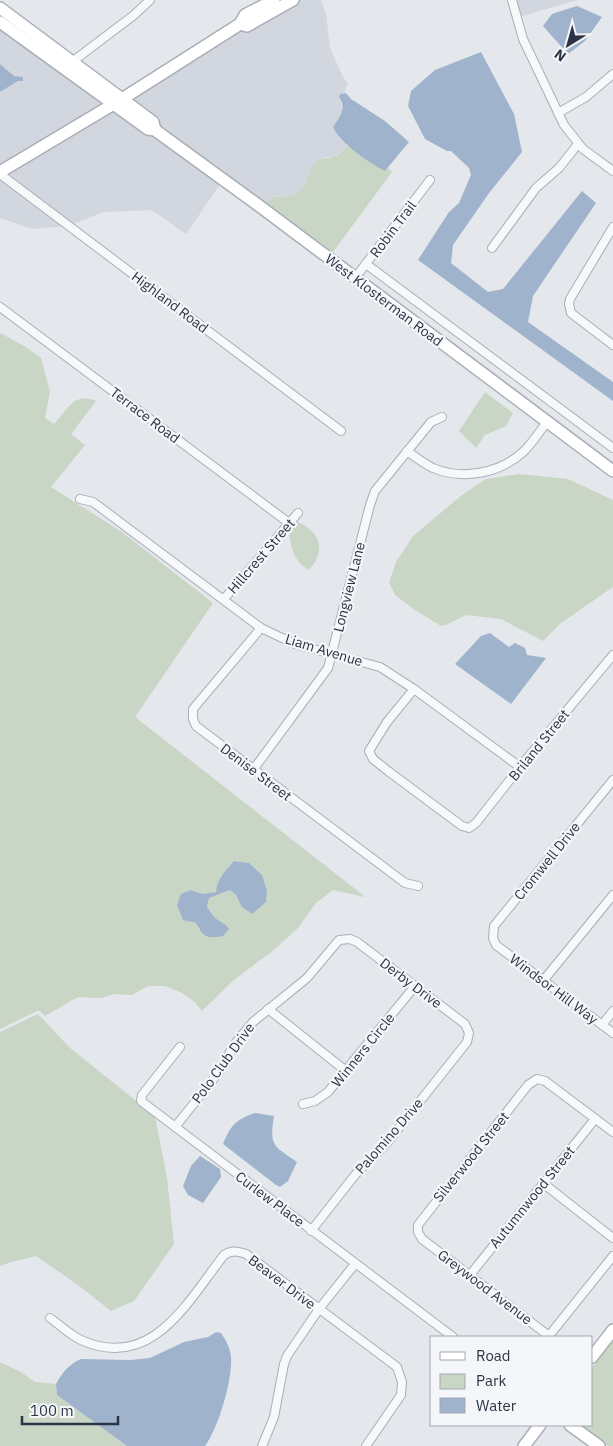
<svg xmlns="http://www.w3.org/2000/svg" width="613" height="1446" font-family="'IBM Plex Sans',sans-serif">
	<style>
		.built { fill: #d2d6de }
		.green { fill: #c9d6c5; fill-rule: evenodd }
		.water { fill: #9fb4cc }
		.lines { fill: none; stroke-linecap: round; stroke-linejoin: round }
		.street-casing { stroke: #a9aeb7; stroke-width: 10 }
		.secondary-casing { stroke: #a9aeb7; stroke-width: 14 }
		.street { stroke: #f7f8fa; stroke-width: 8 }
		.secondary { stroke: #fff; stroke-width: 11 }
		.labels { text-anchor: middle; dominant-baseline: central; stroke-width: 4.5; stroke-linejoin: round; paint-order: stroke }
		.street-label { font-size: 14px; fill: #2b3445; stroke: #f4f6f9 }
	</style>
	<rect width="100%" height="100%" fill="#e4e7ec"/>
	<g class="built">
		<polygon points="293,0 321,0 326,14 330,48 343,77 348,84 344,93 340,94 342,112 336,133 348,146 334,157 326,157 310,171 306,184 300,192 292,196 274,196 263,205 159,128 128,99 187,61"/>
		<polygon points="515,0 577,0 519,17"/>
		<polygon points="2,28 106,104 0,168 0,92 23,77 14,76 0,64 0,31"/>
		<polygon points="112,109 152,133 221,183 186,234 152,210 104,212 73,224 5,173"/>
		<polygon points="0,178 64,226 32,229 0,218"/>
	</g>
	<g class="green">
		<path d="M348 146 374 165 387 167 392 172 333 252 290 225 263 205C275 190 286 201 298 193 308 186 307 172 315 163 321 157 326 159 333 157 339 156 343 149 348 146Z"/>
		<path d="M0 333 26 347 41 358 50 392 45 418 54 424C67 411 74 391 96 401L71 434 85 445 51 487 122 532 213 603 135 717 363 895 364 897 333 890 316 903 298 928 274 950 235 979 202 1011 195 1002 182 993 165 986H148L132 995 115 994 100 998 78 997 45 1016 40 1011H37L0 1029ZM234 861 249 863 262 875 258 907 252 914C241 906 240 897 230 890L209 898 207 907 215 918 226 925 199 930 196 923 189 922 202 894 216 892Z"/>
		<polygon points="485,392 513,413 506,426 485,435 476,448 459,431"/>
		<polygon points="519,474 568,479 613,500 613,587 561,623 543,641 501,619 466,615 446,625 441,626 415,610 395,595 389,582 396,562 413,536 462,495 486,479"/>
		<path d="M295 521C319 530 328 549 309 570 293 562 290 544 289 528Z"/>
		<polygon points="38,1014 70,1048 155,1116 167,1178 174,1244 134,1301 111,1311 78,1285 36,1256 11,1262 0,1266 0,1032"/>
		<polygon points="613,1339 613,1446 608,1446 580,1425 592,1425 592,1367"/>
		<polygon points="0,1362 21,1372 35,1382 56,1384 57,1395 127,1446 0,1446"/>
	</g>
	<g class="water">
		<polygon points="577,6 602,17 585,41 568,54 543,26 552,14"/>
		<polygon points="481,52 514,114 522,152 489,193 453,245 451,263 488,292 503,289 582,191 596,203 533,296 528,322 613,382 613,401 418,260 449,212 459,203 471,175 469,168 451,151 447,151 425,139 408,106 411,91 435,70"/>
		<polygon points="0,64 14,76 23,77 23,81 18,81 0,92"/>
		<path d="M346 93 351 99 385 121 409 142 385 171C369 163 340 143 333 127 340 117 347 108 339 97L340 94Z"/>
		<polygon points="490,633 509,647 515,643 525,648 527,655 546,658 511,704 455,664 481,636"/>
		<path d="M234 861 249 863 262 875 267 891 266 902 252 914 242 907 236 895 230 890 209 898 207 907 215 918 226 925 229 929 223 936C207 939 203 937 196 923L183 920 177 905 181 894 191 890 202 894 216 892C217 879 226 870 234 861Z"/>
		<path d="M255 1113 274 1116C269 1147 274 1146 297 1162L288 1181 280 1187 276 1185 223 1144C231 1125 235 1120 255 1113Z"/>
		<polygon points="200,1156 220,1169 221,1177 203,1203 188,1195 183,1186 191,1166"/>
		<path d="M216 1332 221 1333C226 1340 230 1348 231 1357 233 1379 218 1429 205 1446H127L57 1395 56 1384C62 1373 69 1364 81 1359L131 1360 150 1358 184 1342 208 1337Z"/>
	</g>
	<g class="lines">
		<defs>
			<g id="street">
				<polyline points="512,0 523,39 564,125 583,149 613,171"/>
				<polyline points="72,62 134,15 150,0"/>
				<polyline points="558,113 586,97 613,74"/>
				<polyline points="0,174 341,431"/>
				<polyline points="613,227 570,299 569,304 571,313 613,345"/>
				<polyline points="492,248 536,188 559,168 578,144"/>
				<polyline points="366,264 613,448"/>
				<polyline points="355,278 430,180"/>
				<polyline points="0,307 289,523"/>
				<path d="M407 451C415 457 423 463 433 468 462 480 499 474 523 452 532 444 539 432 547 422"/>
				<polyline points="80,499 93,502 261,628 295,644 380,667 414,689 520,767"/>
				<polyline points="224,599 298,513"/>
				<polyline points="261,628 193,709 193,719 196,726 405,883 418,886"/>
				<polyline points="414,689 387,722 369,751 373,759 388,771 462,826 469,828 476,823 520,767 613,655"/>
				<polyline points="253,770 328,668 370,505 375,491 431,422 442,417"/>
				<polyline points="613,780 494,926 493,938 496,945 613,1033"/>
				<polyline points="543,981 613,895"/>
				<polyline points="268,1009 346,1071"/>
				<polyline points="602,1025 613,1011"/>
				<polyline points="180,1047 142,1095 141,1101 453,1337"/>
				<polyline points="303,1104 315,1101 328,1092 415,986"/>
				<polyline points="175,1127 219,1072 234,1045 253,1022 307,978 339,940 350,939 357,942 465,1024 469,1033 467,1042 386,1144 355,1175 311,1231"/>
				<polyline points="544,1184 613,1238"/>
				<polyline points="470,1275 595,1119"/>
				<path d="M50 1318C60 1325 70 1335 81 1340 152 1372 188 1301 224 1255 232 1250 237 1251 246 1254L397 1367 402 1382 401 1395 366 1446"/>
				<polyline points="549,1336 422,1239 418,1232 418,1225 528,1085 537,1079 545,1081 613,1132"/>
				<polyline points="548,1337 613,1256"/>
				<polyline points="262,1446 274,1417 284,1364 287,1356 319,1309 355,1264"/>
			</g>
			<g id="secondary">
				<polyline points="0,8 153,122 155,130"/>
				<polyline points="0,22 148,129 155,130 254,202 613,471"/>
				<polyline points="240,24 247,26 293,0"/>
				<polyline points="0,172 122,99 240,24 245,15 274,0"/>
				<polyline points="592,1357 613,1330"/>
				<polyline points="570,1425 599,1446"/>
				<polyline points="524,1446 540,1425"/>
			</g>
		</defs>
		<use href="#street" class="street-casing"/>
		<use href="#secondary" class="secondary-casing"/>
		<use href="#street" class="street"/>
		<use href="#secondary" class="secondary"/>
	</g>
	<g class="labels">
		<g class="street-label">
			<text transform="translate(393 229) rotate(-53)">Robin Trail</text>
			<text transform="translate(384 300) rotate(37)">West Klosterman Road</text>
			<text transform="translate(170 302) rotate(37)">Highland Road</text>
			<text transform="translate(145 415) rotate(37)">Terrace Road</text>
			<text transform="translate(261 556) rotate(-49)">Hillcrest Street</text>
			<text transform="translate(349 587) rotate(-76)">Longview Lane</text>
			<text transform="translate(324 650) rotate(17)">Liam Avenue</text>
			<text transform="translate(539 745) rotate(-51)">Briland Street</text>
			<text transform="translate(256 772) rotate(37)">Denise Street</text>
			<text transform="translate(547 861) rotate(-51)">Cromwell Drive</text>
			<text transform="translate(411 983) rotate(37)">Derby Drive</text>
			<text transform="translate(554 989) rotate(37)">Windsor Hill Way</text>
			<text transform="translate(363 1050) rotate(-51)">Winners Circle</text>
			<text transform="translate(223 1063) rotate(-54)">Polo Club Drive</text>
			<text transform="translate(389 1136) rotate(-49)">Palomino Drive</text>
			<text transform="translate(471 1157) rotate(-51)">Silverwood Street</text>
			<text transform="translate(532 1197) rotate(-51)">Autumnwood Street</text>
			<text transform="translate(270 1199) rotate(37)">Curlew Place</text>
			<text transform="translate(282 1282) rotate(37)">Beaver Drive</text>
			<text transform="translate(485 1287) rotate(37)">Greywood Avenue</text>
		</g>
	</g>
	<rect x="430" y="1336" width="162" height="90" fill="#f4f6f9" stroke="#a4a8b1"/>
	<rect x="440" y="1352" width="25" height="8" fill="#ffffff" stroke="#a4a8b1"/>
	<text x="476" y="1361" font-size="15" fill="#2b3445">Road</text>
	<rect x="440" y="1374" width="25" height="15" fill="#c9d6c5" stroke="#a4a8b1"/>
	<text x="476" y="1386" font-size="15" fill="#2b3445">Park</text>
	<rect x="440" y="1398" width="25" height="15" fill="#9fb4cc" stroke="#a4a8b1"/>
	<text x="476" y="1411" font-size="15" fill="#2b3445">Water</text>
	<g transform="translate(568 45) rotate(217)" stroke="#f4f6f9" stroke-width="4" paint-order="stroke">
	<path d="M0-4L9 19L0 12L-9 19Z" fill="#2b3445"/>
	<text y="-8" font-size="14" font-weight="bold" text-anchor="middle" fill="#2b3445">N</text>
	</g>
	<path d="M22 1416v8h96v-8" fill="none" stroke="#2b3445" stroke-width="2.5"/>
	<text x="30" y="1416" font-size="15" fill="#2b3445" stroke="#f4f6f9" stroke-width="4" paint-order="stroke">100 m</text>
</svg>
